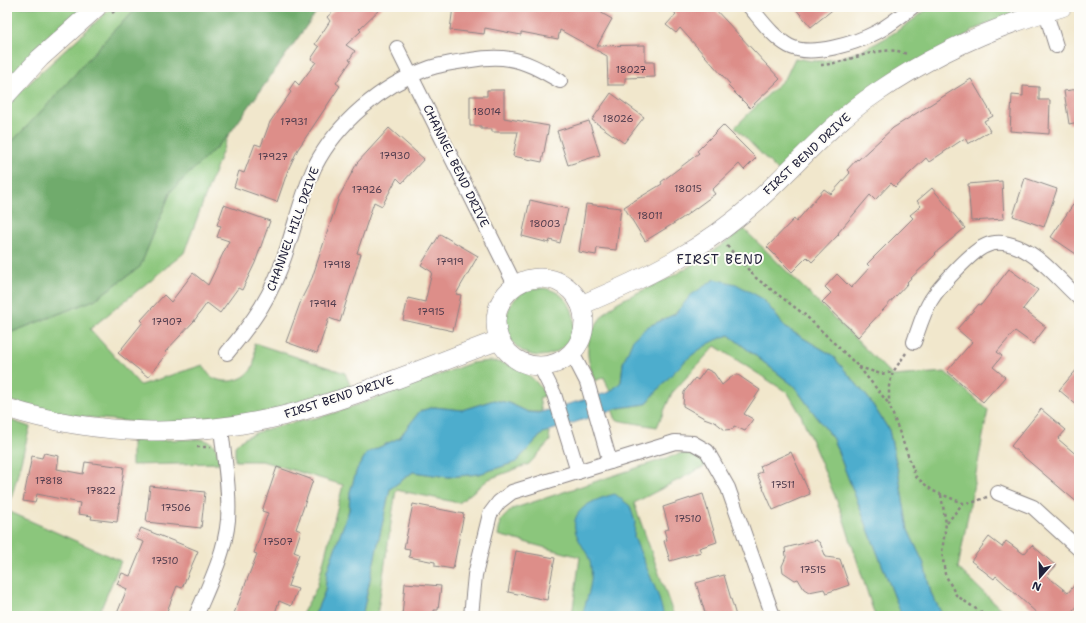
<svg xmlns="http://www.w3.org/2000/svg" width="1086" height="623" font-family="'Shantell Sans',sans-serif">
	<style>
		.green { fill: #8bc67c; stroke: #56745c }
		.forest { fill: #70ab6c; stroke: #496654 }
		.water { fill: #4eadcd; stroke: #386884 }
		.building { fill: #dd8e89 }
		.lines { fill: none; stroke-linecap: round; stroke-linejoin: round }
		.street-casing { stroke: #8a8484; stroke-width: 16 }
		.secondary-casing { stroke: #8a8484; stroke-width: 20 }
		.path { stroke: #8a8484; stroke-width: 2.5; stroke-dasharray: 3 3; stroke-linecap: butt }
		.street { stroke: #fff; stroke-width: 14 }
		.secondary { stroke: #fff; stroke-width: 19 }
		.labels { text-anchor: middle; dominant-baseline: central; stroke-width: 4; stroke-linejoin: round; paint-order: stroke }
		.number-label { font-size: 10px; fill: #513d4e }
		.street-label { font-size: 12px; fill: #22223b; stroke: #fdfcf7 }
		.neighbourhood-label { font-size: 13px; letter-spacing: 1px; fill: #22223b; stroke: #fdfcf7 }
	</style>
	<rect width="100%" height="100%" fill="#fdfcf7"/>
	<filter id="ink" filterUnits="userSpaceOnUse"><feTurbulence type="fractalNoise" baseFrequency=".025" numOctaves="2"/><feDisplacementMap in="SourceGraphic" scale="8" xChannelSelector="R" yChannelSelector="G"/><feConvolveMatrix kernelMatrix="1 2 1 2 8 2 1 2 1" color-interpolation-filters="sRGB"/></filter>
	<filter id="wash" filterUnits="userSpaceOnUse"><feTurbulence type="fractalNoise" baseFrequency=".012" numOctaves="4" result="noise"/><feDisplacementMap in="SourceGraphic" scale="16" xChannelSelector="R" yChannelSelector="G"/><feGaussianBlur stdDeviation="0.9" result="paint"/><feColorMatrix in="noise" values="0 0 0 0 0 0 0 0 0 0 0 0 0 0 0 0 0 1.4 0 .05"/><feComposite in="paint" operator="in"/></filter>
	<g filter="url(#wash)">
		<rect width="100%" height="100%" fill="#f1e7cc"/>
		<g class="green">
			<polygon points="7,7 89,7 7,85"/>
			<polygon points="112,7 139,7 115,29 52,100 7,147 7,107 24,88"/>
			<path d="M930 7H1026L972 31 779 172 735 127 786 77 795 58C802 59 810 61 817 61 859 59 898 32 930 7Z"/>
			<path d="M228 136 184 253 90 329 140 385 203 365C205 368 208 375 212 377 224 385 246 381 252 368 256 360 255 352 254 343L345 373 351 387 258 414 198 421 152 424 56 414 7 400V334L94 300 140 267 171 191Z"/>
			<path d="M744 229 893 376 945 372 988 410 958 568 1008 616H943L931 593 924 564 908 530 899 476 889 430 869 399 832 355 786 328 763 299 691 295 675 314 647 327 623 363 621 382 610 392 604 377 595 381C591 370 587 359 588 348 588 330 607 307 622 300 637 292 652 287 667 279 694 265 719 247 744 229Z"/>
			<circle cx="540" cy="322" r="34"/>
			<polygon points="729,335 794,386 833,439 902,616 875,616 841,511 801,415 788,393 715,346 672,393 657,427 616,420 612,409 646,404 680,363 713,340"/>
			<path d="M490 361C512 363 536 374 545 396L539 398 542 412H528L509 403 494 400 462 410 434 407 420 411 399 438 367 453 357 469 350 492 349 510 327 571 325 591 314 616H301L317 587 343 485 262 461H235V446C252 426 308 422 334 413 380 397 426 380 471 363Z"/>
			<polygon points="7,419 30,427 8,511 121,561 98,616 7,616"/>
			<polygon points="549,431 550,441 529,464 489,479 459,503 396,490 377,616 362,616 390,489 413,472 448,477 479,474 516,462 543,433"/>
			<path d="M200 439C216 442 217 448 220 463L132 465V441Z"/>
			<polygon points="694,452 707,465 634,503 674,616 572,616 580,557 498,535 501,520 512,509 682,453"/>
		</g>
		<polygon class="forest" points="139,7 320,7 228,136 171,191 140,267 94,300 7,334 7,147 52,100 115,29"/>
		<g class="water">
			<path d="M715 279 736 284 763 299 786 328 832 355 869 399 889 430 899 476 908 530 924 564 931 593 943 616H902L833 439 794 386 729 335C692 347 671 375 646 404L618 408 543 433 516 462 479 474 448 477 413 472 390 489 362 616H314L325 591 327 571 349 510 350 492 357 469 367 453 399 438 420 411 434 407 462 410 494 400 509 403 528 412 538 413 610 392 621 382 623 363 633 339 647 327 675 314 691 295Z"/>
			<path d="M615 494 630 506 635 522 634 537 658 595 664 616H582C586 601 593 584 591 568 590 555 583 549 578 538 564 510 595 499 615 494Z"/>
		</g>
		<g id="blocks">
			<g class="building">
				<polygon points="338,7 382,7 359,29 361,31 346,45 355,51 349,60 351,61 336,83 340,86 298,149 288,170 277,202 234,187 239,171 244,173 255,144 261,146 270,122 291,92 289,90 295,81 299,85 316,62 311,59 319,47 315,44 330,21 327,17"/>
				<polygon points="453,7 591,7 612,19 597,46 645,45 645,62 654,62 655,77 625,78 625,85 608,85 607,56 560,30 558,39 521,32 521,35 485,28 484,34 450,30"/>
				<polygon points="668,7 713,7 780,79 750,108 728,86 730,84 680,28 676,33 666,25 676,14"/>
				<polygon points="794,7 836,7 811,27"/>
				<polygon points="971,79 993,116 984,121 990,131 968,144 965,138 929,162 926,158 895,187 891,183 875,200 870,195 838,233 839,234 812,262 807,257 792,272 767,247 794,219 796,222 824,189 831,194 850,173 847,170 857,159 858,160 893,128"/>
				<polygon points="1023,86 1039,87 1039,100 1050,100 1049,134 1010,131 1012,95 1023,96"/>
				<polygon points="1079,89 1079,122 1069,124 1064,91"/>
				<polygon points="487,90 504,90 504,118 549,126 542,162 513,156 518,132 492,132 492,129 481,129 481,126 470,126 470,96 487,96"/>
				<polygon points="611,93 644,117 624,143 592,120"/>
				<polygon points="589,121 600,155 568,165 557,131"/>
				<polygon points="723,125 756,158 744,170 739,164 712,190 715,194 681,219 645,241 624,207 662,184 661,182 699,153 697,151"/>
				<polygon points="389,128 424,159 402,183 397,178 382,206 374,202 357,253 361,254 340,322 329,318 317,353 286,342 302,298 312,278 339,197 357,163"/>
				<polygon points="1025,178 1057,189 1044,227 1013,216"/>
				<polygon points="1002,181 1004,219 971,221 968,184"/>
				<polygon points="932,188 965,228 935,253 936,254 907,282 908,283 858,337 822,302 831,293 825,287 837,274 851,288 870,267 867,264 913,218 910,215 921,206 917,201"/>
				<polygon points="1079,196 1079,256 1051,237"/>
				<polygon points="530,200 568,209 560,243 550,240 549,243 522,236"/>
				<polygon points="586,204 621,208 616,250 597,248 596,255 579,252"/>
				<polygon points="224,205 270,221 255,263 242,290 238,288 220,313 207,303 194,321 165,352 167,353 148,377 118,353 143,322 141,320 164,295 171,302 193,273 208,285 229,241 217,237 221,226 217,225"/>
				<polygon points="440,234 478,256 456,294 461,295 453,331 403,320 408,298 425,302 432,272 421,265"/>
				<polygon points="1009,269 1038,290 1023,309 1046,327 1033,344 1015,331 997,352 1002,356 993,367 1005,377 983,402 947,371 972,342 957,329 979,304 981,305"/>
				<polygon points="1079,367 1079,407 1059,390"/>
				<polygon points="706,369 714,373 722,385 734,375 738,375 760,390 744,414 753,419 745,431 734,426 733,429 725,430 715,422 704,418 683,406 684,392 695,378 698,380"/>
				<polygon points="1041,409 1066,430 1058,439 1079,457 1079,504 1011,446"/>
				<polygon points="791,452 810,494 773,510 757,474 762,472 760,466"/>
				<polygon points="44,453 59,456 57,469 83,474 85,462 124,467 117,522 91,519 92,516 78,514 80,503 37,494 35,503 23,501 32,456 42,458"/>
				<polygon points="277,467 313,480 296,529 301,531 294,552 299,554 288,586 298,589 291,606 279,601 274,616 233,616 257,554 254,553 268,513 262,511"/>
				<polygon points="150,486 205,492 201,528 146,522"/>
				<polygon points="703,494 717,542 699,548 701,552 670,561 664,541 667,540 664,530 669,529 663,507"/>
				<polygon points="413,504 464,514 453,569 435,566 435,562 409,557 410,549 404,548"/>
				<polygon points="141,528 198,551 182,588 177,586 165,616 116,616 127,589 117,584 122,573 130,576 144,542 136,539"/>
				<polygon points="989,537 1002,547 1006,541 1024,554 1032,545 1056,566 1047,576 1068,593 1079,579 1079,604 1069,616 1040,616 996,576 994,579 971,561"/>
				<polygon points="816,540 820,543 826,557 840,559 849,585 826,593 824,589 809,592 804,589 798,579 795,580 783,572 782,566 786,557 785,548"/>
				<polygon points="516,551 555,558 547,600 508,592"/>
				<polygon points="724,575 736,616 706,616 696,583"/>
				<polygon points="405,583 441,586 438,610 434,610 434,616 402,616"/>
			</g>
		</g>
	</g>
	<g filter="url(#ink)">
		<use href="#blocks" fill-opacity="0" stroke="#8a8484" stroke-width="1"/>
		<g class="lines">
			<defs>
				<g id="street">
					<path d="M750 7C762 21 773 37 789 46 811 58 856 43 877 32 890 25 901 16 912 7"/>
					<polyline points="1044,7 1056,46"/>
					<polyline points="397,48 515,285"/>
					<path d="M914 342C919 328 923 313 931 300 939 287 972 251 985 246 995 241 1008 243 1018 247 1042 257 1060 281 1079 298"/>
					<path d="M227 353C254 321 272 295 285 255 295 226 302 194 315 166 337 123 382 85 427 69 441 64 456 62 471 60 483 58 498 57 510 59 528 62 544 72 560 81"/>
					<polyline points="572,353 587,382 610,462"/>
					<polyline points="540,366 554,394 578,472"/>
					<polyline points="998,493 1033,507 1079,549"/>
					<path d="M196 616C209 585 225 554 228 520 230 489 224 458 221 428"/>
					<polyline points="471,616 475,575 490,514 499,502 512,492 675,442 693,443 707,451 728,488 773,616"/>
				</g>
				<g id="secondary">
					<polyline points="7,94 40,58 97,7"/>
					<circle cx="540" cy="322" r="44"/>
					<path d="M581 305C648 277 703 250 757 201 797 165 831 123 876 93 933 54 995 26 1062 7"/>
					<path d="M7 408C95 436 193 438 282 416 356 398 428 366 499 340"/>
				</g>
			</defs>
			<use href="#street" class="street-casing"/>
			<use href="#secondary" class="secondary-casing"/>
			<g class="path">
				<polyline points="112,13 119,7"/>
				<path d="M821 65C846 64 886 41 908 55"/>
				<polyline points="7,114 11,109"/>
				<polyline points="727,246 756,278 805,315 859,367 889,404"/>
				<polyline points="906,353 893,372 889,386 889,404 916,477 933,491 963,503 974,502 987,497"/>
				<polyline points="859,367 881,374 892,372"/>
				<polyline points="197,447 210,447"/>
				<polyline points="941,495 946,523 942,552 945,574 956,595 986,616"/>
				<polyline points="947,523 963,503"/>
			</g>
			<use href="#street" class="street"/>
			<use href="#secondary" class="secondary"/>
		</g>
	</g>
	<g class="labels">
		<g class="number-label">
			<text x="631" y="69">18027</text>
			<text x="487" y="111">18014</text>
			<text x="618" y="118">18026</text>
			<text x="294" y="121">17931</text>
			<text x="395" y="155">17930</text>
			<text x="273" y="156">17927</text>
			<text x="688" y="188">18015</text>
			<text x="367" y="189">17926</text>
			<text x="650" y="215">18011</text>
			<text x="545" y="223">18003</text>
			<text x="450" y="261">17919</text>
			<text x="337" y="264">17918</text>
			<text x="323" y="303">17914</text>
			<text x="431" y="311">17915</text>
			<text x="167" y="321">17907</text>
			<text x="49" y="480">17818</text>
			<text x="783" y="484">17511</text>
			<text x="101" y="490">17822</text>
			<text x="176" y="507">17506</text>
			<text x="688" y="518">17510</text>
			<text x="278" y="541">17507</text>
			<text x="165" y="560">17510</text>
			<text x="813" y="569">17515</text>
		</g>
		<g class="street-label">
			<text transform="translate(807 154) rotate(-43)">FIRST BEND DRIVE</text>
			<text transform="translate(456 166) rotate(64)">CHANNEL BEND DRIVE</text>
			<text transform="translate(293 229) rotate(-70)">CHANNEL HILL DRIVE</text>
			<text transform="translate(339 397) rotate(-18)">FIRST BEND DRIVE</text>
		</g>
		<g class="neighbourhood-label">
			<text x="720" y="259">FIRST BEND</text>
		</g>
	</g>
	<rect width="1086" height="623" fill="none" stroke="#fdfcf7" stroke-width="24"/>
	<g transform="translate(1040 577) rotate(200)" stroke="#fdfcf7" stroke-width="3" paint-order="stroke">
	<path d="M0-3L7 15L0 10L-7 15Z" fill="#22223b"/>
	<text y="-6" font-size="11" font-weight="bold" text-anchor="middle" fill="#22223b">N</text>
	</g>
</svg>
